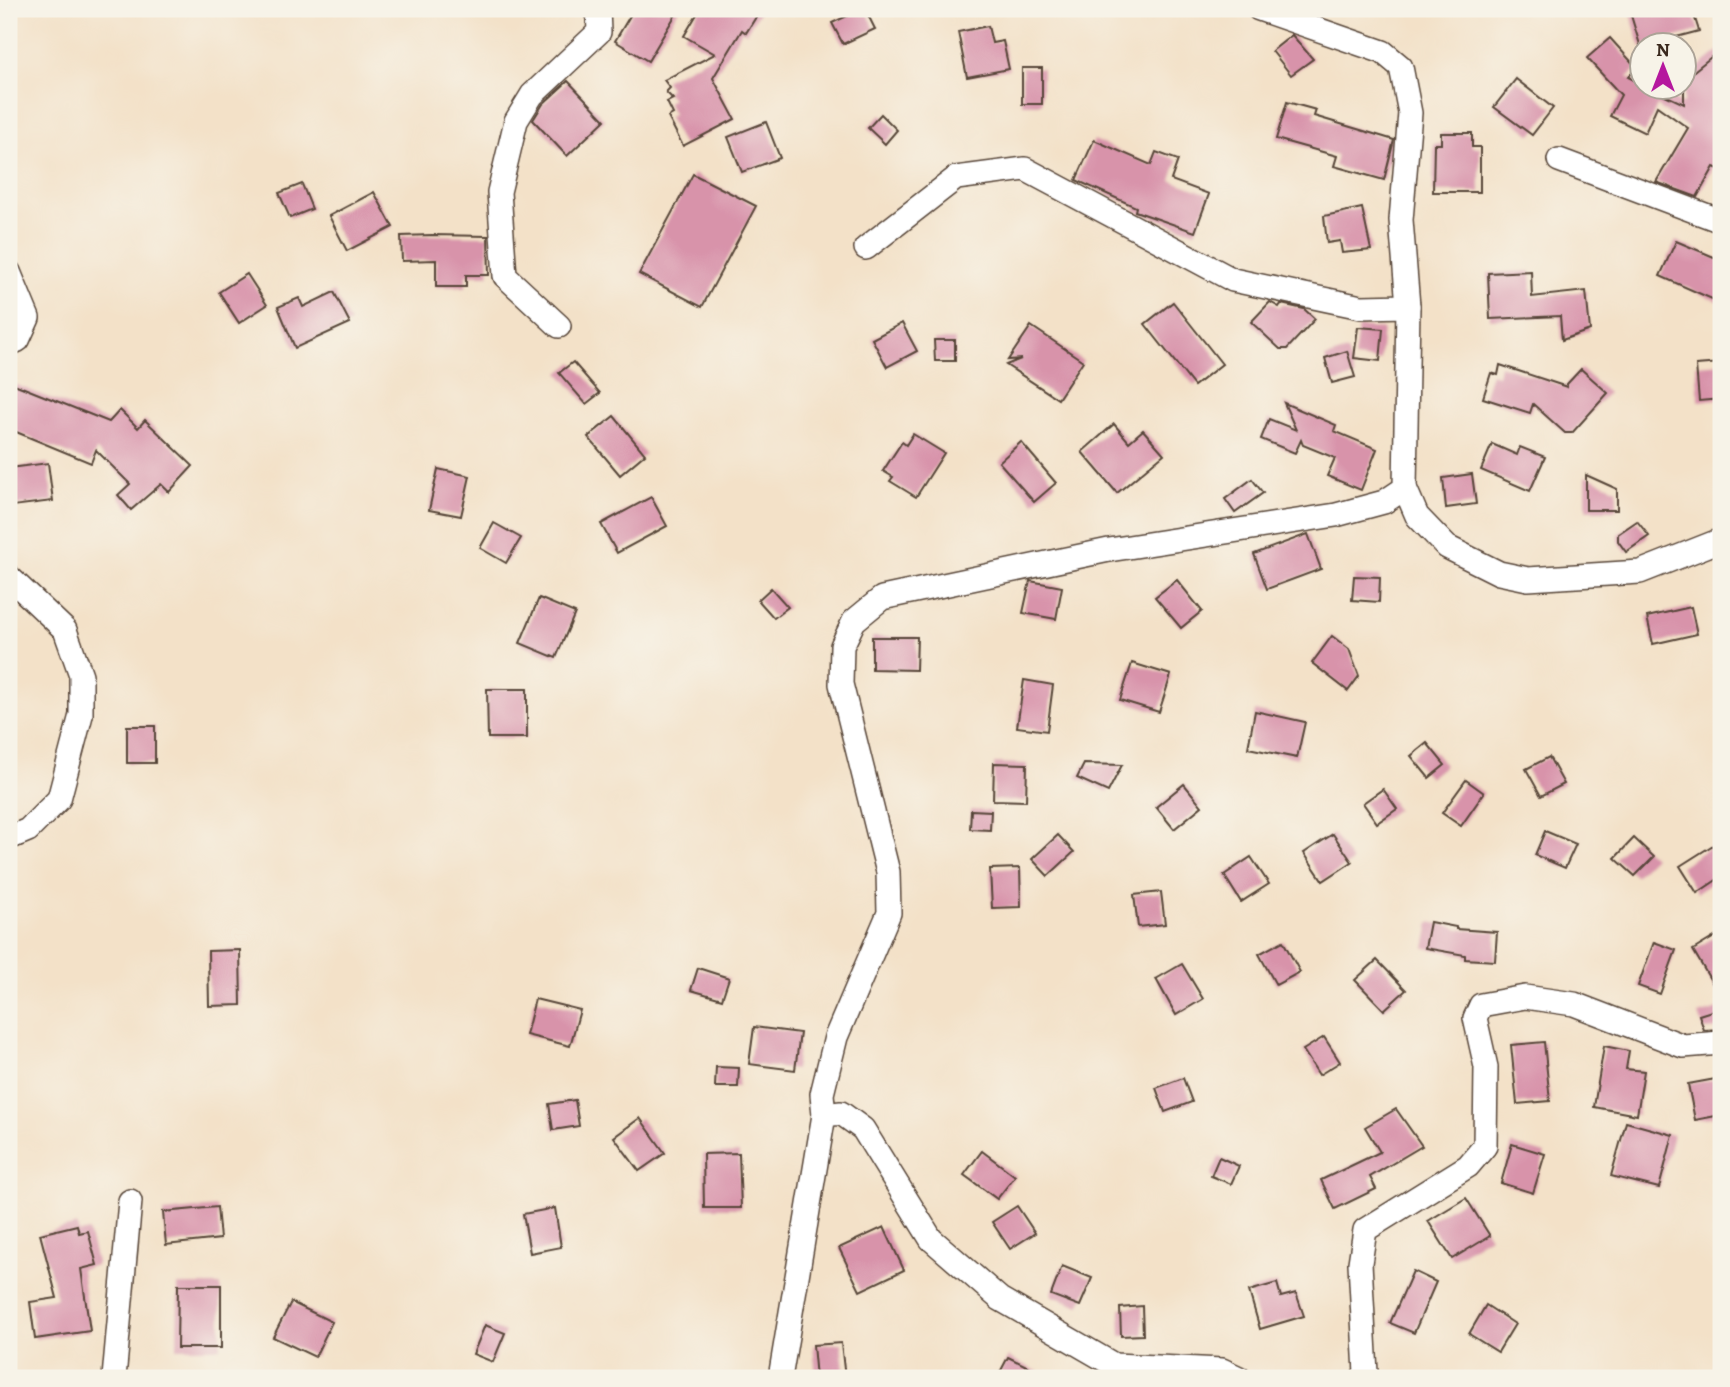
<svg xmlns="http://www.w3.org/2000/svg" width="1730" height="1387" font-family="Alegreya,serif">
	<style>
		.building { fill: #d893aa }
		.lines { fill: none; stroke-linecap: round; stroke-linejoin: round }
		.minor-casing { stroke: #574538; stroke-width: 26 }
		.minor { stroke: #fff; stroke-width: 23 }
	</style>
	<rect width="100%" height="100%" fill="#f7f3e8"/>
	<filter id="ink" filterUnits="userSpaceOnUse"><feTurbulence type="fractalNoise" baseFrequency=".0143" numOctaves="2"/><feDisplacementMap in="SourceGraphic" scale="14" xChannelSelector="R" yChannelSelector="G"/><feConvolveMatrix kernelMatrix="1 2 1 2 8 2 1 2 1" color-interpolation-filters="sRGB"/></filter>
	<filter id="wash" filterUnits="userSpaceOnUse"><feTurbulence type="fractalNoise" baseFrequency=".00686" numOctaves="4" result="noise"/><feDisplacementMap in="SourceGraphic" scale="28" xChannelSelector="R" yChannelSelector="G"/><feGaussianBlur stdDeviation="1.57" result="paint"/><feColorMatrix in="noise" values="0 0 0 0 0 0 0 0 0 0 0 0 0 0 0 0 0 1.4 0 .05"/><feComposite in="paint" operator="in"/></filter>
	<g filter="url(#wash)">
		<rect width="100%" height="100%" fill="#f3e1c8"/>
		<g id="blocks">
			<g class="building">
				<polygon points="634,9 679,9 648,61 615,41"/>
				<polygon points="700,9 761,9 746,33 742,30 713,78 735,119 683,146 668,117 673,114 667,102 673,99 666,92 670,88 664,80 715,54 684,36"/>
				<polygon points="862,9 865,9 875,29 843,44 832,23"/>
				<polygon points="1629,9 1692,9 1699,31 1642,46 1641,48"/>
				<polygon points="988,26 992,43 1003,41 1009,69 967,77 958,32"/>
				<polygon points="1292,35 1313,59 1291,75 1272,51"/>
				<polygon points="1610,38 1637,68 1628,77 1642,84 1642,88 1650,88 1684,104 1684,79 1721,49 1721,170 1714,167 1697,197 1656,182 1688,128 1657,106 1645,133 1610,116 1621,95 1587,58"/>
				<rect x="1022" y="68" width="20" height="36"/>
				<polygon points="1516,79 1553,108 1532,135 1494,107"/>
				<polygon points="568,81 605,120 567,156 533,120 543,104"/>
				<polygon points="1287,102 1316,110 1314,116 1394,140 1384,180 1334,166 1337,156 1276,139"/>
				<polygon points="881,114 897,130 885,144 868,128"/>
				<polygon points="766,122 780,158 742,172 728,137"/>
				<polygon points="1441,133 1472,133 1472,147 1480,147 1480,192 1433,192 1434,144 1441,144"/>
				<polygon points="1094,140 1151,165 1156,152 1178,160 1171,180 1209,194 1195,232 1135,211 1136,207 1076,180"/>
				<polygon points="693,174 756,206 702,307 639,274"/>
				<polygon points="302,184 312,209 290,218 279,193"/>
				<polygon points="374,192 393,227 347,251 329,216"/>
				<polygon points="1362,208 1371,250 1342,253 1340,241 1327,243 1324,216"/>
				<polygon points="432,235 488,236 489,275 466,275 466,287 436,287 436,260 402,261 401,236"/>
				<polygon points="1676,241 1721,260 1721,303 1660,276"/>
				<polygon points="1531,271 1532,297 1586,291 1590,330 1562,340 1560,316 1490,319 1488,273"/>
				<polygon points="247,274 267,305 239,323 219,292"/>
				<polygon points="334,292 350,323 295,348 278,307 299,298 303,307"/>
				<polygon points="1173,302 1222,364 1194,386 1145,324"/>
				<polygon points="1270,302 1279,307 1281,304 1304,309 1315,319 1287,349 1280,349 1251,322"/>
				<polygon points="902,323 917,351 887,367 872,339"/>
				<polygon points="1031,326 1083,361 1058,399 1006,365 1021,359 1008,360"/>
				<polygon points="1358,327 1383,329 1380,361 1354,358"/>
				<polygon points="934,340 955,340 955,361 935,361"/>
				<polygon points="1347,351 1355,377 1332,383 1325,358"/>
				<polygon points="573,362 600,393 586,404 559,373"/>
				<polygon points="1721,363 1721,399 1699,401 1696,365"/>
				<polygon points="1500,365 1567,387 1567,384 1581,369 1608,393 1572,433 1565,433 1533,404 1530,413 1483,398 1491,373 1498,375"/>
				<polygon points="9,382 109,422 120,410 138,428 145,420 193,466 169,492 161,484 131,510 118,495 130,484 96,450 91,463 9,429"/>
				<polygon points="1284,403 1336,425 1334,431 1377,449 1361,490 1327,476 1335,458 1303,445 1301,440 1295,453 1261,439 1269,419 1296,430"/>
				<polygon points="614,416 645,454 620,475 588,437"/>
				<polygon points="1114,424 1129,442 1143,430 1164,454 1117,493 1082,452"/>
				<polygon points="913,434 944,453 916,497 890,481 893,477 883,471 902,442 906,445"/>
				<polygon points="1021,442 1056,483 1034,502 999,462"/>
				<polygon points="1492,444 1517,455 1520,447 1545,457 1530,491 1481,470"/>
				<polygon points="48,463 53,501 13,506 9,468"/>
				<polygon points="438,469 470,476 461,516 429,510"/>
				<polygon points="1472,474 1476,504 1446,508 1443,478"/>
				<polygon points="1586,475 1617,489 1617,510 1586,510"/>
				<polygon points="1252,479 1263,493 1235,513 1225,499"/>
				<polygon points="651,497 667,526 617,553 601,524"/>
				<polygon points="1637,521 1649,536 1626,552 1618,541 1618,534"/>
				<polygon points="494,523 521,538 506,563 480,548"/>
				<polygon points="1308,534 1321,569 1267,589 1254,554"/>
				<polygon points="1354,576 1380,577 1379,602 1352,600"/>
				<polygon points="1177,580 1202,611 1181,628 1155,597"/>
				<polygon points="1030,581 1062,587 1056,619 1023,613"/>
				<polygon points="771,588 788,607 774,618 758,600"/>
				<polygon points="539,598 575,613 556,658 520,643"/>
				<polygon points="1691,607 1697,634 1653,644 1647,617"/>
				<polygon points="1332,636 1349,649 1359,676 1348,691 1312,663"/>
				<polygon points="872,637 917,637 916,670 872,669"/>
				<polygon points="1132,663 1171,675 1159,712 1120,700"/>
				<polygon points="1024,680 1053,685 1047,731 1017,727"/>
				<polygon points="487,689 527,689 527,738 488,738"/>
				<polygon points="1255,711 1305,722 1297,758 1248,748"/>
				<rect x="127" y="726" width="28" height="37"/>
				<polygon points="1427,743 1445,765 1429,778 1411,756"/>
				<polygon points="1549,757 1564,784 1541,796 1526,769"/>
				<polygon points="994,763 1027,764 1026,801 993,800"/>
				<polygon points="1084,764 1122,765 1108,792 1077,778"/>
				<polygon points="1466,780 1484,793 1461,826 1442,813"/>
				<polygon points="1184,784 1202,806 1174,829 1156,807"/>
				<polygon points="1383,789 1397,809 1377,823 1363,803"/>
				<polygon points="971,810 991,811 990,830 970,829"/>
				<polygon points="1545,831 1576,844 1565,868 1535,855"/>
				<polygon points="1333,834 1352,862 1323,881 1304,853"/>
				<polygon points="1058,835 1074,852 1048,876 1032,859"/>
				<polygon points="1634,838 1654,857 1635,876 1615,858"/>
				<polygon points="1721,840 1721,877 1697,893 1680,866"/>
				<polygon points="1251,857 1269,884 1241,902 1224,875"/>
				<polygon points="1020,868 1021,907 992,908 990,869"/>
				<polygon points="1161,892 1165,924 1138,927 1134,895"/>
				<polygon points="1430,922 1456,927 1456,929 1497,932 1495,961 1465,959 1465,955 1425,948"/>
				<polygon points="1721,933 1721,998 1693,950"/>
				<polygon points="1283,941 1300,972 1276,985 1259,954"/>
				<polygon points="1654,942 1676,950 1660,994 1638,986"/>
				<polygon points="240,950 241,1005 209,1006 208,951"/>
				<polygon points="1377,960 1406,990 1384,1010 1355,980"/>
				<polygon points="1182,964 1203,999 1176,1015 1156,979"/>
				<polygon points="698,968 729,978 722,999 691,990"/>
				<polygon points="535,999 580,1010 570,1046 526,1035"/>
				<polygon points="1721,1008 1721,1029 1704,1030 1699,1015"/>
				<polygon points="754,1027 800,1033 795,1070 749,1064"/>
				<polygon points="1324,1037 1340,1062 1319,1075 1303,1050"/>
				<polygon points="1544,1042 1550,1101 1517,1104 1511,1045"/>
				<polygon points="1604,1046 1629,1051 1626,1069 1644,1071 1637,1115 1594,1107"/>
				<polygon points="716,1067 739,1068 738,1087 715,1087"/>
				<polygon points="1183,1078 1192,1102 1165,1112 1156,1088"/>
				<polygon points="1721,1078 1721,1115 1695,1120 1688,1084"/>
				<polygon points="575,1100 579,1126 553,1130 549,1104"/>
				<polygon points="1396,1109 1422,1146 1370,1177 1376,1189 1335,1209 1321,1180 1380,1152 1365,1127"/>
				<polygon points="640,1118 665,1153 639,1171 614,1137"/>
				<polygon points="1626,1122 1673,1135 1659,1188 1611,1176"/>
				<polygon points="1512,1144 1545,1154 1533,1193 1501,1183"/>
				<polygon points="982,1151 1015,1176 997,1199 964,1175"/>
				<polygon points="739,1153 741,1208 704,1208 703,1154"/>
				<polygon points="1219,1157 1239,1166 1231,1184 1211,1176"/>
				<polygon points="1466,1198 1490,1236 1452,1259 1428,1221"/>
				<polygon points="1017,1206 1035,1233 1010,1249 992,1222"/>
				<polygon points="217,1207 220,1239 166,1245 163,1212"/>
				<polygon points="555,1208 561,1247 530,1253 523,1214"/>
				<polygon points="77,1225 79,1233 88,1231 97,1265 81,1269 90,1331 35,1339 30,1302 57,1298 40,1234"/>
				<polygon points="884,1227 904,1270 860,1291 839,1248"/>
				<polygon points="1062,1266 1092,1278 1080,1306 1051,1295"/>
				<polygon points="1413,1271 1436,1282 1414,1333 1390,1323"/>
				<polygon points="1277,1283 1281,1297 1296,1293 1304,1316 1260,1329 1249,1291"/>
				<polygon points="178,1285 221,1285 221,1348 177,1348"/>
				<polygon points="291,1302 332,1322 315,1357 273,1337"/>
				<polygon points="1486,1305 1515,1324 1498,1352 1469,1334"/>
				<polygon points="1142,1306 1143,1335 1121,1336 1120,1308"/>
				<polygon points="485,1325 505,1333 493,1362 473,1354"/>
				<polygon points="841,1343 845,1378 816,1378 813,1345"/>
				<polygon points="1008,1357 1051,1378 997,1378"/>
			</g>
		</g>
	</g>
	<g filter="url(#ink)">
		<use href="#blocks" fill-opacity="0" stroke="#574538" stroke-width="2"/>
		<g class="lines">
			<defs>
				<g id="minor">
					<polyline points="1559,160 1721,221"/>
					<polyline points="866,248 956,178 1025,169 1233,280 1361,307 1408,306"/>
					<polyline points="9,272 28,318 18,340 9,344"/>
					<polyline points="559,326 505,276 499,192 516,121 532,95 599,32 598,9"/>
					<polyline points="1405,488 1417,516 1447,547 1499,573 1528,579 1640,572 1721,540"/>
					<polyline points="9,577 65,630 81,675 81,715 59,799 28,830 9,838"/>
					<polyline points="824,1115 822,1094 836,1037 889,913 888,872 841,684 842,646 854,621 882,598 1109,550 1336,515 1384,502 1405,488 1408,306 1401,220 1410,113 1401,67 1383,52 1259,9"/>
					<polyline points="114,1378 130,1201"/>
					<polyline points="780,1378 824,1115 841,1113 863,1129 931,1239 1000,1299 1114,1365 1222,1370 1239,1378"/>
					<polyline points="1362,1378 1366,1373 1360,1263 1365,1230 1468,1166 1485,1146 1486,1067 1475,1018 1481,1005 1525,997 1574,1004 1683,1046 1721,1043"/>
				</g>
			</defs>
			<use href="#minor" class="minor-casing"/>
			<use href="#minor" class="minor"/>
		</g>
	</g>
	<rect width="1730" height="1387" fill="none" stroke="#f7f3e8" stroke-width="35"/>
	<g transform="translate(1663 66)"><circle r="33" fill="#f7f3e8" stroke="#aca397" stroke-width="2"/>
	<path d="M0-5L12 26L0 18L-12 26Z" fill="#b5179e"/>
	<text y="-10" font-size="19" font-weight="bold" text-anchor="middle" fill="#3b2a1e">N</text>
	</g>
</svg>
